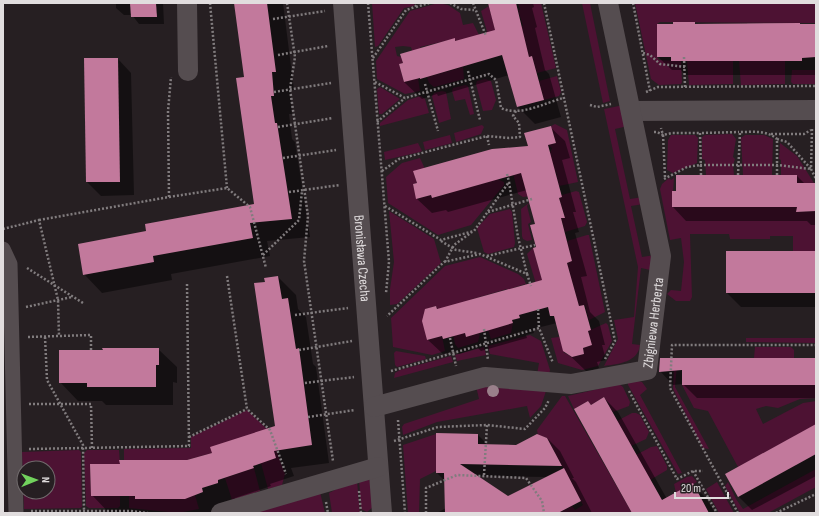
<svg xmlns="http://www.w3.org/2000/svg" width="819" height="516" font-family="'Sofia Sans Condensed',sans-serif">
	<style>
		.green { fill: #4d1233; fill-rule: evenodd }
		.shadow { fill: #0007; fill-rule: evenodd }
		.building { fill: #c2799c }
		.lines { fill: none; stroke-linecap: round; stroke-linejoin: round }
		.path { stroke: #817c7e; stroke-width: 2.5; stroke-dasharray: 2 2; stroke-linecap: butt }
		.pedestrian { stroke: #554d50; stroke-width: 15 }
		.minor { stroke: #554d50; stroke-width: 20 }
		.tree { fill: #9a808b }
		.labels { text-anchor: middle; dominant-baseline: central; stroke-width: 4; stroke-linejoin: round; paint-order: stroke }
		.street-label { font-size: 14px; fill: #e1ddde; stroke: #261f22 }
	</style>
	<rect width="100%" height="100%" fill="#261f22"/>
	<g class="green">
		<polygon points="372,3 415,3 414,6 404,8 378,46 375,47"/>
		<polygon points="438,3 448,5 460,13 463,25 473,23 480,37 455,41 454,39 420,47 422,50 413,53 411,47 403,46 395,47 397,56 401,57 403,63 399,64 404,82 418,78 420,91 405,94 377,79 376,61 410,11"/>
		<polygon points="518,3 541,3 556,68 537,73 532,56 529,57 525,42 513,29 523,26 518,10 520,10"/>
		<polygon points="582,3 590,3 610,101 603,103"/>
		<polygon points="635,3 816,3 816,28 815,23 660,22 657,24 657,57 659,60 681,61 682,82 681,84 659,85 651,79"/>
		<polygon points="489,6 496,33 488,35 481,11"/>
		<polygon points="687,61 733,61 733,84 689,85"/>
		<polygon points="739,61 785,61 785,84 741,85"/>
		<polygon points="463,67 464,79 434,87 429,83 427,77"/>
		<polygon points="792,70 816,70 816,84 793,84 791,82"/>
		<polygon points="557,76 561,92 559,96 544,100 539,81"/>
		<polygon points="485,79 491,81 496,100 492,110 483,111 476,84 477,81"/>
		<polygon points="465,85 468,86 474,114 470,115 465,99 455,101 452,91 453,88"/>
		<polygon points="380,87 400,99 382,114 379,114 377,89"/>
		<polygon points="442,91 446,92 451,119 439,123 432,96 434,93"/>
		<polygon points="421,96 425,99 429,113 380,126 380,123 408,100"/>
		<path d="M624 105 628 126 615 129 630 199 643 197 644 204 631 206 642 257 655 255V271L641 268 632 344 640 345C638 362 619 364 604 366L618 339 614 320 634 317 638 267 604 109Z"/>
		<polygon points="555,124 567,130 578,182 559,186 556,172 553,172 548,154 550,153 552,148 548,145 556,143 551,126"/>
		<polygon points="482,125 484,127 481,134 456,142 454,133"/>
		<polygon points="732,134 736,139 733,157 735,159 733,165 734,175 706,175 705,160 702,159 702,137 705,135"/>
		<polygon points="450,135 452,143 425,150 423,142"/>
		<polygon points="671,135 695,135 698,138 697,163 673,173 667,170 668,140"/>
		<polygon points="745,135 764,135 773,139 772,175 743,175 741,138"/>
		<polygon points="418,143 422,151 420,152 385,160 384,152"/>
		<polygon points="780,143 797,156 814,183 797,183 797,175 781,175 781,160 779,159"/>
		<polygon points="420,158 425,169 414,173 417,183 413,184 417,199 431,195 433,198 453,192 453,190 463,187 464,189 497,179 504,182 504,185 471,225 438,235 388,203 386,177 402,163"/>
		<polygon points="521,172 531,196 523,197 518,194 513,173"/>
		<polygon points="669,178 671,180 674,178 672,207 797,207 797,212 816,211 816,251 793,251 793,236 770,236 770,239 730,239 729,234 690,234 692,297 690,301 676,301 667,294 671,290 681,291 684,262 681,238 670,240 660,189 662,184"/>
		<polygon points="576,191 579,192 587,222 585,226 565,232 561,218 565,217 559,198 562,197 562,195"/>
		<polygon points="529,203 527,206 531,222 528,224 532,240 527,241 523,239 522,236 521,209"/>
		<polygon points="510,209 512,212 515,243 514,247 488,254 484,252 477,228 490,214"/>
		<polygon points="389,211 434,239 441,263 397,304 390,305 390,289 394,262"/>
		<polygon points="587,235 589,235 605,312 589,320 585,305 579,306 567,263 572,261 567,241"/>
		<polygon points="533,248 543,283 536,284 527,254"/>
		<polygon points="480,257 518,274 524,279 527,287 525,284 513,288 514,294 509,295 507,289 473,299 440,319 436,306 426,309 424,314 427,340 442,336 445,351 432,355 393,347 391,318 445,266"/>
		<polygon points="513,323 511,333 491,339 486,324 499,327"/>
		<polygon points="606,323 608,325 612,341 598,366 582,370 558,363 551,338 559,337 567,352 563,352 572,357 584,354 583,348 592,345 588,331"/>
		<polygon points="464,331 466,337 480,333 478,342 458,348 455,344 453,334"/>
		<polygon points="530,335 541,341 550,370 549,375 537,375 539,363 490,354 488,346"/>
		<polygon points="746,338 816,338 816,343 746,342"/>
		<polygon points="484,347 486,355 457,361 455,355"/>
		<polygon points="755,347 791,347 794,350 794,358 754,358"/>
		<polygon points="396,351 425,356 426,359 397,367 395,365 394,353"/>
		<polygon points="451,356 453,362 394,378 395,373 400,370"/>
		<polygon points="677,366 675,387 709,449 703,448 673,389 674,367"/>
		<polygon points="638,381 642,382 647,389 640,395 682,473 678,474 628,385 628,382"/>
		<polygon points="619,384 623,387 630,402 629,406 613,412 604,397 591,405 588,401 574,409 568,396"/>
		<polygon points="682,385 816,385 816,398 800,399 778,408 766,406 756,409 763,424 803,403 816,401 816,425 738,467 708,411 694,408"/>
		<polygon points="476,386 546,391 541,406 530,418 527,406 437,422 403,435 402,427 404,424 479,399"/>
		<polygon points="562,396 565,396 632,513 559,513 572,506 575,510 583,505 547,438 538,435 537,430"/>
		<polygon points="247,410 269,431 285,474 282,485 268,489 261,463 276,458 267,429 212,453 187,460 124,460 124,449 191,448 191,437"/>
		<polygon points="632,413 636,413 640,415 649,432 646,439 631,446 617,421"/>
		<polygon points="436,434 436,471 420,479 419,513 408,513 403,445"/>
		<polygon points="657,446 667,466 667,470 650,480 636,455 651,447"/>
		<path d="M79 450 81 452 82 507 80 508 24 509 22 452ZM24 468H48V492H24Z"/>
		<polygon points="87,450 119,450 120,464 90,465 91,496 120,496 120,506 118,508 89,508 86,506 84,453"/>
		<polygon points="254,468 260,491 232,500 225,478"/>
		<polygon points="816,469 816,487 768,513 740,513 725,486 728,482 736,499 743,509"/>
		<polygon points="692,476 697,482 676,493 674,484 687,477"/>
		<polygon points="359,479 369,479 370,482 373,507 367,512 361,509"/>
		<polygon points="354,480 357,481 360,513 332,513 329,493"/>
		<polygon points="717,482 734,513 719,513 706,489"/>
		<polygon points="320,492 325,513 253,513"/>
		<polygon points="195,495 199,509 178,513 129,508 129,496 188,498"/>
	</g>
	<g class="shadow">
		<polygon points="116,3 163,3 164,24 139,24 132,15 124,15 116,8"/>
		<polygon points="235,3 283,3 294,90 290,90 292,114 289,114 292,139 295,142 310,237 267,241 270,256 171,274 172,280 102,293 84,274 148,232 255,205 245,77"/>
		<polygon points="488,3 533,3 534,7 532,8 537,27 535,28 545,70 549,74 561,117 535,124 518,107 509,75 438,96 437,94 422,99 404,82 454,40 457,42 496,31"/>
		<polygon points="695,23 696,25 747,23 748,25 816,25 816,75 685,75 681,70 672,70 658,57"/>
		<polygon points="118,59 131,73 134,195 101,196 87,182"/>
		<polygon points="550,127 565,141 570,158 562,160 576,212 573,212 579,232 575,233 587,276 581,277 590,312 599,321 605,345 602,345 606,360 597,362 599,368 587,372 564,350 557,323 533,329 534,333 526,335 527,338 481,351 478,348 459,354 456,351 443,354 428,340 436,307 439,310 543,280 537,224 527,190 448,212 446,210 432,213 417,199 529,147"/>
		<polygon points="677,176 797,176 805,184 816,184 816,225 811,225 807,221 686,221 673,207 676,192"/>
		<polygon points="816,252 816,307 741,307 727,293"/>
		<polygon points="278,277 296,295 298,309 306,317 313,364 316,367 329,463 291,468 294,476 270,484 271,486 235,498 235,500 212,513 109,513 92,495 121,465 187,461 213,454 276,427 266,283"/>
		<polygon points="158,349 177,367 177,383 173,382 173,405 106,405 102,401 78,401 60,382"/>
		<polygon points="816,359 816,398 697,398 683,384 673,385 660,371"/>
		<polygon points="604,398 618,412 667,499 693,485 706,498 715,513 633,513 588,402 592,406"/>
		<polygon points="816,429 816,476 752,510 739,497"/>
		<path d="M478 435 488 445 516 446 547 438 560 451 574 478H572L576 482 592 513H437L446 508V482L437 473ZM476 476 548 477 508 497Z"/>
	</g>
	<g class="building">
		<polygon points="130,3 156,3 157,17 131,17"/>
		<polygon points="234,3 267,3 276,72 272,72 274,96 271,96 275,123 277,123 292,219 250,223 253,238 153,256 154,262 83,275 78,244 146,231 145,224 254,204 236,78 244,77"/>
		<polygon points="488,3 516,3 529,57 532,56 544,100 517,107 502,55 420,79 420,78 404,82 399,64 403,63 400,54 455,38 455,41 495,30"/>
		<polygon points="673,22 695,22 695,24 800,23 800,24 815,24 816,57 802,58 802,61 671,61 671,57 657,57 657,24 673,24"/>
		<polygon points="84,58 118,58 120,182 86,182"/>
		<polygon points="551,126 556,143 548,145 562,197 559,198 565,218 561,218 572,261 567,263 579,306 584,305 591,330 588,331 592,345 583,348 584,354 572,357 563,351 554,316 550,316 548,307 519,315 520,318 512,320 513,323 466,337 465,333 443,339 442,336 427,340 422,321 425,309 436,306 437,309 542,280 533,248 536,247 530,225 535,224 521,173 432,198 431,195 416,199 413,184 417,183 413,171 492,149 528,146 524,133"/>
		<polygon points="676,175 797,175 797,183 816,183 816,211 796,212 797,207 672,207 672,191 676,191"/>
		<rect x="726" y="251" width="90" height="42"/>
		<polygon points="278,276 282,299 288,298 296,349 299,348 312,445 274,451 276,458 253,466 254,468 218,480 218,483 202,488 203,492 185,499 135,499 135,496 91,496 90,464 120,464 119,460 187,460 212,453 210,447 275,426 254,283 265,282 264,278"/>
		<polygon points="102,348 159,348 159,365 156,365 156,387 87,387 87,383 59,383 59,350 103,350"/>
		<polygon points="660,358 816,358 816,385 682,385 682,370 659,372"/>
		<polygon points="604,397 662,500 693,483 709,513 632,513 574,409 588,401 591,405"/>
		<polygon points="816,424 816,454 738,497 725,474"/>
		<polygon points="436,433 478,434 478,444 516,445 537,434 547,438 562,466 460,464 508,496 564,468 581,501 558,513 445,513 444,473 436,473"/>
	</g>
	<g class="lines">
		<g class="path">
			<polyline points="210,3 227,188"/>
			<polyline points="287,3 295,57 290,89 308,216 304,261 333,461"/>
			<polyline points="368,3 389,262 386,293"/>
			<polyline points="450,3 461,9 474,10"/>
			<polyline points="473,3 486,36"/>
			<polyline points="544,3 615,341 605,359"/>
			<polyline points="633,3 650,91"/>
			<polyline points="416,7 429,3"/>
			<polyline points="273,19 325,11"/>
			<polyline points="643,53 650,55 660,64 685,67"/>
			<polyline points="278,55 328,46"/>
			<polyline points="684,57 685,87"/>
			<polyline points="373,58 406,10 415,7 418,3"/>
			<polyline points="468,71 480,120"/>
			<path d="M375 82 405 98 489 74 496 80 501 108C519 117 545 103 563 98"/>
			<polyline points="425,84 438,131"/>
			<polyline points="274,92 331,83"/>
			<polyline points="646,92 658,87 816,86"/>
			<polyline points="590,105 597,107 611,104"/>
			<polyline points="377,122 405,98"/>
			<polyline points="278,127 333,118"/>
			<polyline points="812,129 811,169 816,179"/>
			<polyline points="654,132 657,132 663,135 661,128"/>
			<polyline points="771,134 804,134 811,130"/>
			<polyline points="487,136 489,145"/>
			<polyline points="283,158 336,150"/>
			<polyline points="700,165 777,165 811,169"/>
			<polyline points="382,171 399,159 487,136 509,138 520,137 519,123 513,116 516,111"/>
			<polyline points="507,174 509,182"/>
			<polyline points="701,175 700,133 739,132"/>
			<path d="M738 175 740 132C753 132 767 130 777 139"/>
			<polyline points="777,175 777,139 787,142 811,169"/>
			<polyline points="665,177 663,135 672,133 700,133"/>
			<polyline points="664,179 687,167 700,165"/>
			<polyline points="289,192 340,185"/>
			<polyline points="169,197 227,188 250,207 266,268"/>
			<polyline points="385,206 441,240 474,231 509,182 518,237 527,274 480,254 444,262 387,316"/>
			<polyline points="488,212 532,199"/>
			<polyline points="39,220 169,197 168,111 171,77"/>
			<polyline points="3,229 39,220 58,300 59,336"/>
			<polyline points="441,241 456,250 477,253"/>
			<polyline points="263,255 299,220 302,191"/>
			<polyline points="487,256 535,245"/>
			<polyline points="445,262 454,245 472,232"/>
			<polyline points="27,268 83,303"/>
			<polyline points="527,274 531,286"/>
			<polyline points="227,276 247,409 270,430 286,474"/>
			<polyline points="26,307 72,297"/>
			<polyline points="538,309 539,328"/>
			<polyline points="295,315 348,308"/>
			<polyline points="484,329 488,360"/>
			<polyline points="28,337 91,335 91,350"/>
			<polyline points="45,337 47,380 83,445 84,511"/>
			<polyline points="450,338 456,366"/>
			<polyline points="299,350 352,341"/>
			<polyline points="391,371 539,328 553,363"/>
			<polyline points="305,383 354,377"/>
			<polyline points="629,391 677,479 693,471 703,471"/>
			<polyline points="29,404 91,404 92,448"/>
			<polyline points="308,417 355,410"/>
			<polyline points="398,420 405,513"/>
			<polyline points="189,437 247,409"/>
			<polyline points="394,441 438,427 487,425 525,429 545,408 549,400"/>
			<polyline points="29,449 189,446 187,283"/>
			<polyline points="693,471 717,513"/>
			<polyline points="484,475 487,425"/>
			<polyline points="359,491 361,513"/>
			<polyline points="326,502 328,513"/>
			<polyline points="31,511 131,511 148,513"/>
			<polyline points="426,513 426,488 457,475 526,478 542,501 544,513"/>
			<polyline points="738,513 670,388 672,345 816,345"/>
			<polyline points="776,513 816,494"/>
		</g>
		<polyline class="pedestrian" points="3,249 10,264 16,513"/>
		<g class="minor">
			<polyline points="187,3 188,71"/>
			<path id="s1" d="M343 3 382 513"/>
			<polyline points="631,111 816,110"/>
			<path id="s2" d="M374 407 485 377 571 384 647 370 661 256 608 3"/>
			<polyline points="221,513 378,467"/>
		</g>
	</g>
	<circle class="tree" cx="493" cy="391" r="6"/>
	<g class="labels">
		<g class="street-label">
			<text stroke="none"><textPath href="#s1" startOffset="256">Bronisława Czecha</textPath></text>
			<text stroke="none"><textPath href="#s2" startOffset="326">Zbigniewa Herberta</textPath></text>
		</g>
	</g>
	<rect width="819" height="516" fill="none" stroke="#e1ddde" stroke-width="8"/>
	<g transform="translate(36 480) rotate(89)"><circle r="19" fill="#261f22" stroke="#716b6d"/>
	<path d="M0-3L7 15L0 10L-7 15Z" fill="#72d25d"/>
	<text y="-6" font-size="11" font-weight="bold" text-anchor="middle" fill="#e1ddde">N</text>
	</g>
	<path d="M675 492v6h53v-6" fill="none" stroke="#e1ddde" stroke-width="2"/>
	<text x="681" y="492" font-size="12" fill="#e1ddde" stroke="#261f22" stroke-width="3" paint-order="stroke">20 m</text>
</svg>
